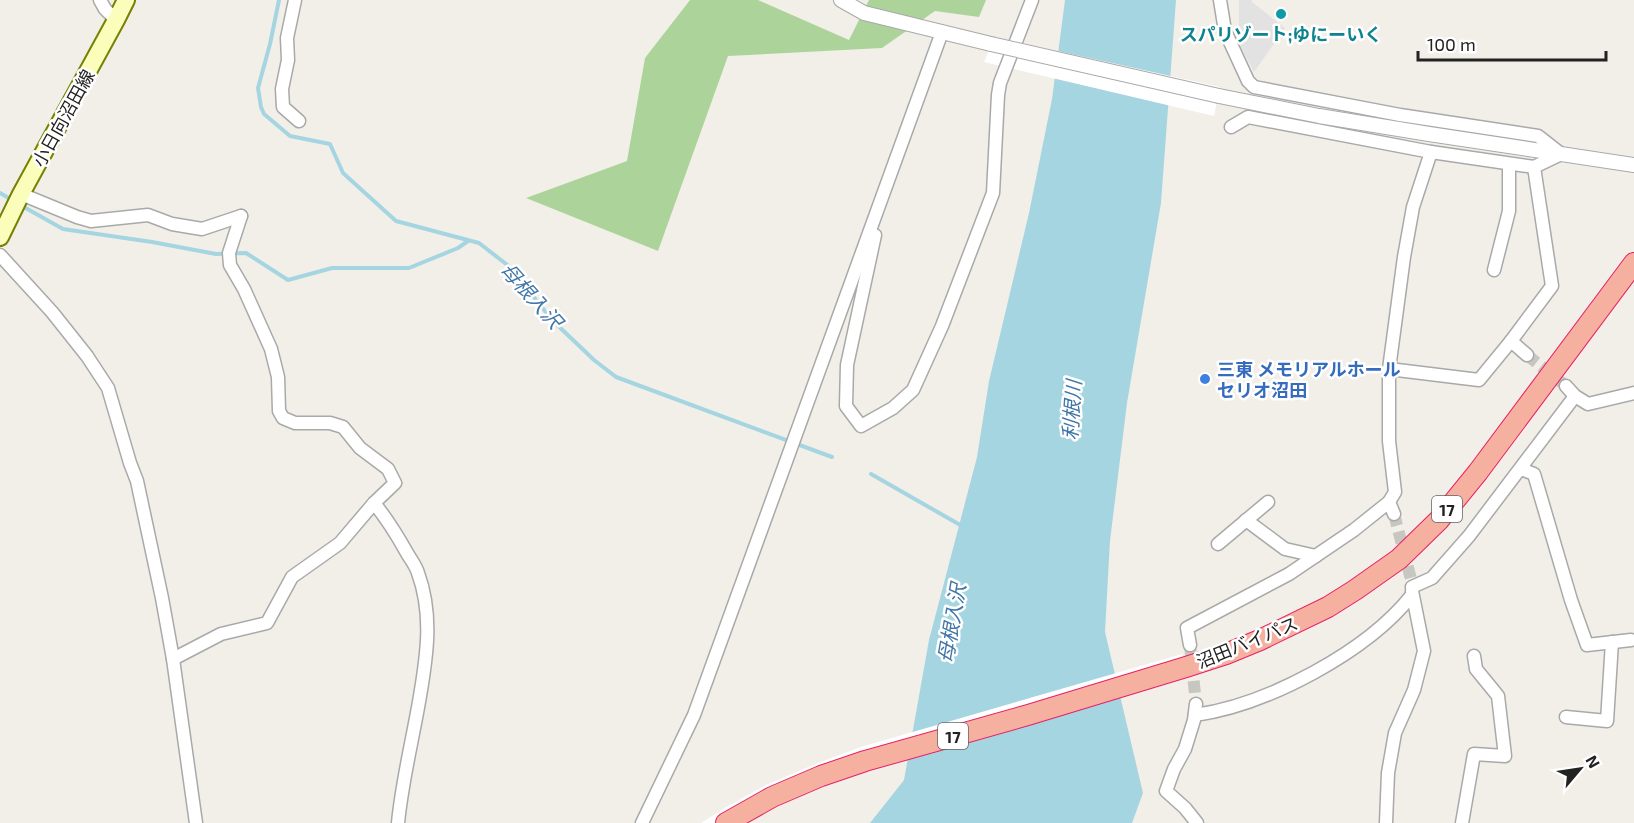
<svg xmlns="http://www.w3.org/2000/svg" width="1634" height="823" font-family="'Exo 2','Noto Sans JP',sans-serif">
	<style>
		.forest { fill: #acd49a }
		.parking { fill: #e2e2e2 }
		.water { fill: #a6d5e2 }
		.pier { fill: #fff }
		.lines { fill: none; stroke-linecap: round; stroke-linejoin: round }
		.stream { stroke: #a6d5e2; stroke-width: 4 }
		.minor-tunnel { stroke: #c8c6c0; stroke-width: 12; stroke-dasharray: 12 6; stroke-linecap: butt }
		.minor-casing { stroke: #a9a9a9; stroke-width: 15 }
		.tertiary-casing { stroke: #a9a9a9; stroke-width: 16 }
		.secondary-casing { stroke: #758100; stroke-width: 20 }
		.trunk-casing { stroke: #e71f66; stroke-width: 22 }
		.minor { stroke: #fff; stroke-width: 12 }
		.tertiary { stroke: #fff; stroke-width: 14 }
		.secondary { stroke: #fbfebb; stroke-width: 16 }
		.trunk { stroke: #f6b0a0; stroke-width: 20 }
		.tertiary-bridge-casing { stroke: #a9a9a9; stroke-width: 16; stroke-linecap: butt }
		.tertiary-bridge { stroke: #fff; stroke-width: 14 }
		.culture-dot { fill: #0f9aa8; stroke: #fff; stroke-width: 2 }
		.shop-dot { fill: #3f7fe0; stroke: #fff; stroke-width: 2 }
		.labels { text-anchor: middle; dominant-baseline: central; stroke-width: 5; stroke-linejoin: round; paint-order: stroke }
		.shield { fill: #fff; stroke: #646464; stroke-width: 1.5 }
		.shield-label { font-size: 16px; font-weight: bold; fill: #222 }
		.culture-label { font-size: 18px; font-weight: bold; fill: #0d838f; stroke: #fff }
		.street-label { font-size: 18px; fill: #222; stroke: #fff }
		.shop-label { font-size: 18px; font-weight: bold; fill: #366cbe; stroke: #fff; text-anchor: start }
		.water-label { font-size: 20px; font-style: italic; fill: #4176a8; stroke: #fff }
	</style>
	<rect width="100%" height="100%" fill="#f2efe8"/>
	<polygon class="forest" points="690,0 758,0 849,40 869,0 986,0 979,17 935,11 882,48 728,56 658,251 526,198 627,161 645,58"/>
	<polygon class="parking" points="1239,0 1252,0 1252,2 1285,28 1254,72 1239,43"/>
	<polygon class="water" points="1065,0 1176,0 1161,203 1127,403 1110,541 1105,632 1143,793 1132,823 870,823 904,780 929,640 977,457 989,381 1029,213 1052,99"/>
	<g class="pier">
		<polygon points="995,37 1220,87 1214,116 984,62"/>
		<polygon points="1182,654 1188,676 886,764 810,790 768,809 744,823 701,823 723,809 764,786 813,765 861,747"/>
	</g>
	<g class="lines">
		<g class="stream">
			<polyline points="279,0 270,44 258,88 261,107 264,114 290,136 330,144 343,173 396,221 479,243 510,267 552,320 594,360 616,377 832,457"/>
			<polyline points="0,193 12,200"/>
			<polyline points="22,206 63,229 152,242 216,254 246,253 288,280 332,268 409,268 458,248 468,241"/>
			<polyline points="871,474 962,526"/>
		</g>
		<g class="minor-tunnel">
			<polyline points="1527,355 1566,386"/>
			<polyline points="1394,514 1412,583"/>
			<polyline points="1190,645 1196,704"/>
		</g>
		<defs>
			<g id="minor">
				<polyline points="100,0 105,9 116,20"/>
				<polyline points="295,0 287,38 288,60 282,89 283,107 299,121"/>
				<polyline points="1220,0 1225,31 1248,81 1254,87 1400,115 1538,136 1561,154 1534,167 1431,152 1413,207 1404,257 1389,369 1389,441 1395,492 1389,502 1394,514"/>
				<polyline points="1231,127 1248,117 1431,152"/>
				<polyline points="21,194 77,217 91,221 148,215 172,224 202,229 241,216"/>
				<polyline points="875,235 847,365 846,406 861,426 893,408 913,390 942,326 993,193 998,95 1000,83 1032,0"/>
				<polyline points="0,255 52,312 87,356 108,388 130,463 137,481 162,598 173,659 196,823"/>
				<polyline points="1494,270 1509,211 1509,164"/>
				<polyline points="1511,341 1527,355"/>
				<polyline points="1389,369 1479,380 1511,341 1552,286 1534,167"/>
				<polyline points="1566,386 1575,396 1588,404 1634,393"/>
				<polyline points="1521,469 1534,474 1571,600 1587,645 1631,640"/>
				<path d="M374 503C387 519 397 535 407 553 411 560 416 566 418 573 433 614 427 655 420 696 413 738 402 781 398 823"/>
				<polyline points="1246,520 1285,549 1316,556"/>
				<polyline points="1218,544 1268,502"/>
				<polyline points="1412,587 1432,578 1469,536 1575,396"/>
				<polyline points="1190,645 1187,628 1289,574 1354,530 1389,502"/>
				<polyline points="173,659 221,634 267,623 292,577 340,543 374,503 395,483 388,469 360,448 343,427 330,423 295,423 283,418 279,411 278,377 271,349 244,289 230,265 229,253 241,216"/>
				<polyline points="1196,704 1194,720 1185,749 1174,769 1166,791 1185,808 1197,823"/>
				<path d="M1195 715C1267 705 1367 652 1412 595"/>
				<polyline points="1566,717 1607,721 1612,642"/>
				<polyline points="642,823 694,715 942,32"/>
				<polyline points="1386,823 1388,773 1395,733 1414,690 1424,651 1412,591"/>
				<polyline points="1462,823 1474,754 1505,756 1498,696 1476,669 1474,656"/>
			</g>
			<g id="tertiary">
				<polyline points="841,0 864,13 991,44"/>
				<polyline points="1219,96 1319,116 1429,134 1634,165"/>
			</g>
			<polyline id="secondary" points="0,237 21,194 116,20 126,0"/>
			<polyline id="trunk" points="726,823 772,797 821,776 865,761 1028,715 1186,667 1226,654 1260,640 1328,607 1355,590 1399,559 1439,520 1478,472 1634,263"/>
		</defs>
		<use href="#minor" class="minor-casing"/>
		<use href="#tertiary" class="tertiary-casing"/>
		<use href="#secondary" class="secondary-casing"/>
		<use href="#trunk" class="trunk-casing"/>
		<use href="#minor" class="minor"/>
		<use href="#tertiary" class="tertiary"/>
		<use href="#secondary" class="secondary"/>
		<use href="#trunk" class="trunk"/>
		<defs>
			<polyline id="tertiary-bridge" points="991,44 1219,96"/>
		</defs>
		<use href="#tertiary-bridge" class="tertiary-bridge-casing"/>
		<use href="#tertiary-bridge" class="tertiary-bridge"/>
	</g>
	<circle class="culture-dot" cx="1281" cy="14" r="6"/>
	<circle class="shop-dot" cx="1205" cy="379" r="6"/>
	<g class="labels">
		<g class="shield">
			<rect x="1432" y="496" width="30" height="26" rx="4.5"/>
			<rect x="938" y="723" width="30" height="26" rx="4.5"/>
		</g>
		<g class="shield-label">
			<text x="1447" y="509">17</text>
			<text x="953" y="736">17</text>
		</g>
		<g class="culture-label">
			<text x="1281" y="34">スパリゾート;ゆにーいく</text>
		</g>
		<g class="street-label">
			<text transform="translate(63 118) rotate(-61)">小日向沼田線</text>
			<text transform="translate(1247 642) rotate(-22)">沼田バイパス</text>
		</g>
		<g class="shop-label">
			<text x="1217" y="369">三東 メモリアルホール<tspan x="1217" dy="21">セリオ沼田</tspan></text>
		</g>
		<g class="water-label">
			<text transform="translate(532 295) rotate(48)">母根入沢</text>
			<text transform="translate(1071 410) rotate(-86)">利根川</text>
			<text transform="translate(951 623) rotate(-80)">母根入沢</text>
		</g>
	</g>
	<g transform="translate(1580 769) rotate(61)" stroke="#ffffff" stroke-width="4.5" paint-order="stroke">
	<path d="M0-4.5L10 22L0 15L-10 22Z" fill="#222222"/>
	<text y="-9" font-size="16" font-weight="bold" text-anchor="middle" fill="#222222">N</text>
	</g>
	<path d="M1418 51v9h188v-9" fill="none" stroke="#222222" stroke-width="3"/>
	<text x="1427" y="51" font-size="18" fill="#222222" stroke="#ffffff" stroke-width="4.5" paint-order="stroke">100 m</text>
</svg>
